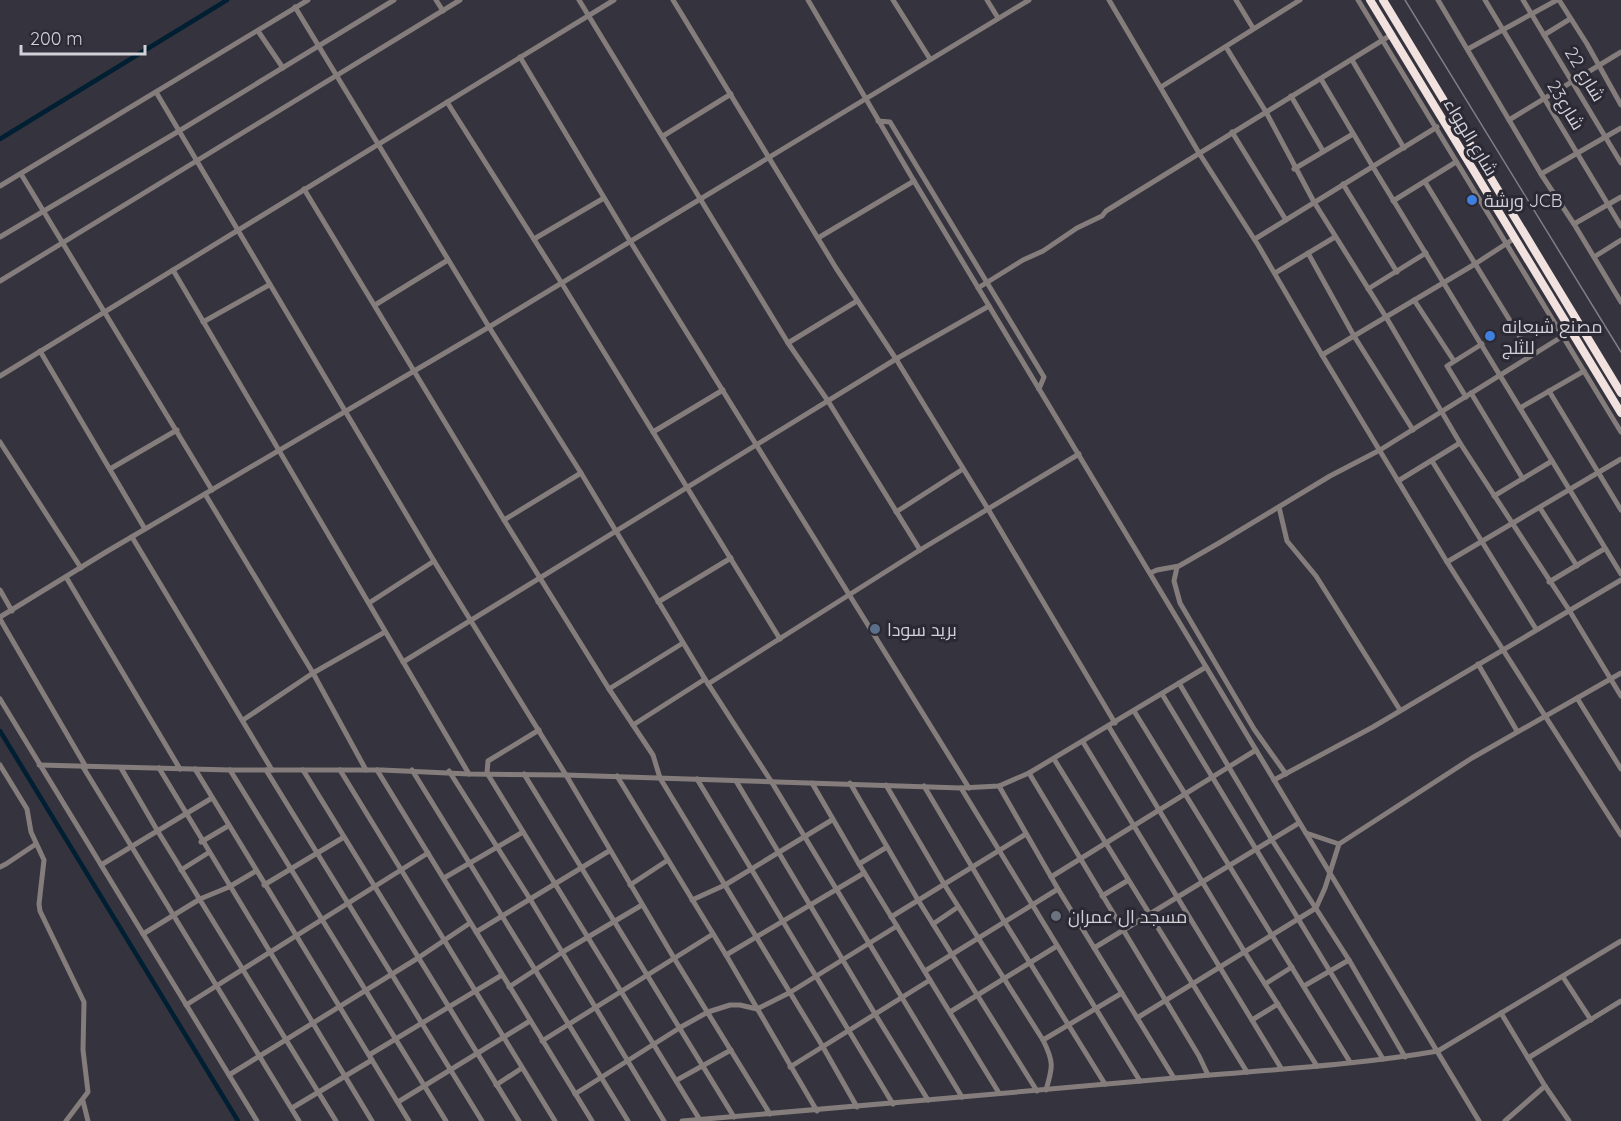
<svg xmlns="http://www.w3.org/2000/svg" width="1621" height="1121" font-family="Quicksand,Cairo,sans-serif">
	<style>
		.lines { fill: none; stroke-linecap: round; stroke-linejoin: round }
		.canal { stroke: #001f32; stroke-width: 4.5 }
		.minor { stroke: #847d7c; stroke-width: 5 }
		.highway { stroke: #f2e2df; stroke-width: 8 }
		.rail { stroke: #7f7e86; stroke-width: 1.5 }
		.shop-dot { fill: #3f7fe0; stroke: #2b2933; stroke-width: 2 }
		.service-dot { fill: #5c6f8a; stroke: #2b2933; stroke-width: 2 }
		.worship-dot { fill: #6b7280; stroke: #2b2933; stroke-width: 2 }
		.labels { text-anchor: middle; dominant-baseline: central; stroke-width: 6; stroke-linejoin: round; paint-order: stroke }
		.street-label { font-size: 18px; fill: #d2d1d8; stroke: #2b2933 }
		.poi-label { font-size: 18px; fill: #d2d1d8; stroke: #2b2933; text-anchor: start }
	</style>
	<rect width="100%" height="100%" fill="#35333d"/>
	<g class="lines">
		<g class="canal">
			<polyline points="0,139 227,0"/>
			<polyline points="0,731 238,1121"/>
		</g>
		<g class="minor">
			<polyline points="436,0 443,11"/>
			<polyline points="579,0 788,343 828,401 920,550"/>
			<polyline points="673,0 836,268 896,359 988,509 1115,723"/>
			<polyline points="808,0 914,181 1479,1121"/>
			<polyline points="893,0 930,59"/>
			<polyline points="987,0 998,18"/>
			<polyline points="1109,0 1199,153 1258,245 1322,355 1447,562 1621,835"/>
			<polyline points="1236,0 1253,28"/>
			<polyline points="1358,0 1621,432"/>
			<polyline points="1438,0 1541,174 1574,224 1621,302"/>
			<polyline points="1485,0 1621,226"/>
			<polyline points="1523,0 1621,163"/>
			<polyline points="1559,0 1587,44 1621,105"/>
			<polyline points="295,7 489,327 581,473 705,679 771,781 962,1097"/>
			<polyline points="258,31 283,68"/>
			<polyline points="1544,35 1570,19"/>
			<polyline points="1226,47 1266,112 1314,202 1386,317 1460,443 1569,610 1621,696"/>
			<polyline points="1468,49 1557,0"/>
			<polyline points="520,57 630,241 969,788"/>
			<polyline points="1352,60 1404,148"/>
			<polyline points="1321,79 1373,167 1621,574"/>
			<polyline points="1161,87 1300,0"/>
			<polyline points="156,92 434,561 566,775 674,958 770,1114"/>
			<polyline points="1291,96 1323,151"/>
			<polyline points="447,102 561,282 780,639"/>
			<polyline points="1509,120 1621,52"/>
			<polyline points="878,121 890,122 1044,377 1039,389"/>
			<polyline points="1232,132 1286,220"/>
			<polyline points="663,136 731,94"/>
			<polyline points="1294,169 1353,134"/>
			<polyline points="21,174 212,490"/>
			<polyline points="1541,174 1621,128"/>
			<polyline points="1425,182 1531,355"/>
			<polyline points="1343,184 1397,272"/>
			<polyline points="0,186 308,0"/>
			<polyline points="304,189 504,520 609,689 653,755 660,778 823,1047 857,1107"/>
			<polyline points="1393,201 1456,162"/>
			<polyline points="1574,224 1621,197"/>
			<polyline points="0,237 179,131 394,0"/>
			<polyline points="818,238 914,181"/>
			<polyline points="534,239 604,198"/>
			<polyline points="1255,239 1437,127"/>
			<polyline points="1308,253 1354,336 1413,430"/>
			<polyline points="1594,257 1621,240"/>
			<polyline points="173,270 469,774"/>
			<polyline points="1275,273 1335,237"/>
			<polyline points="0,281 460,0"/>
			<polyline points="978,288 1023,260 1043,251 1077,228 1102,216 1106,211 1391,35"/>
			<polyline points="1368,289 1426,253"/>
			<polyline points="1414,300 1454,361"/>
			<polyline points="375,305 448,260"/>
			<polyline points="203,322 269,285"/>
			<polyline points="788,343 857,301"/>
			<polyline points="40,351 145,529"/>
			<polyline points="1322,355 1475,264 1515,238"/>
			<polyline points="0,376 614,0"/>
			<polyline points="1549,391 1621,510"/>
			<polyline points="1471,393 1523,479"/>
			<polyline points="1466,397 1447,366 1482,344"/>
			<polyline points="1520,408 1584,371"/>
			<polyline points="653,432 723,390"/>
			<polyline points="0,442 81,568"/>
			<polyline points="1432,461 1536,629"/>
			<polyline points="110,469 177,430"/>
			<polyline points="1398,481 1460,443"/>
			<polyline points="205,494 313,673 366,770"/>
			<polyline points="1494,496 1552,461"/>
			<polyline points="1279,507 1287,541 1316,576 1400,710"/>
			<polyline points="1540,508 1577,566"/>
			<polyline points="896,512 963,469"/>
			<polyline points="504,520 581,473"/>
			<polyline points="132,537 272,770"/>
			<polyline points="1447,562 1621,459"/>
			<polyline points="1177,567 1174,581 1180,603 1254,729 1286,774"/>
			<polyline points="1150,573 1157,570 1179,566 1219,543 1330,476 1380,450 1563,336"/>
			<polyline points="66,577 180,769"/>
			<polyline points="1549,582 1604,549"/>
			<polyline points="0,590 12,611"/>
			<polyline points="658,602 731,558"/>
			<polyline points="369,603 434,561"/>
			<polyline points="0,617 106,552 489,327 1029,0"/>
			<polyline points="0,619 86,767"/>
			<polyline points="403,662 896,359 989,306"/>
			<polyline points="1478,664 1517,731"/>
			<polyline points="1179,683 1272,840 1349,960 1405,1057"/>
			<polyline points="708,684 920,550 1079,454"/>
			<polyline points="609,689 683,643"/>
			<polyline points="1162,694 1383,1059"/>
			<polyline points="1577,698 1621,769"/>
			<polyline points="0,699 257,1121"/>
			<polyline points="1134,711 1350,1062"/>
			<polyline points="243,720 313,673 385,632"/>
			<polyline points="633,725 705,679"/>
			<polyline points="1109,727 1244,951 1317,1066"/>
			<polyline points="539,730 488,761 487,773 700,1120"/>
			<polyline points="1083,742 1281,1068"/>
			<polyline points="1054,759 1247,1072"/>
			<polyline points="0,765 27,809 31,832 44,860 39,904 40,911 84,1002 83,1050 88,1092 66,1121"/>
			<polyline points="39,765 230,770 382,770 469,774 566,775 961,788 999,786 1029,773 1206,667"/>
			<polyline points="83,767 299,1121"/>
			<polyline points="121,768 157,830 336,1121"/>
			<polyline points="159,768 372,1121"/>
			<polyline points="195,769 409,1121"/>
			<polyline points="230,770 446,1121"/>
			<polyline points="266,770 482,1121"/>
			<polyline points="303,770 519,1121"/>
			<polyline points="340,770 555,1121"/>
			<polyline points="377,770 592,1121"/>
			<path d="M412 770C484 887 557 1004 628 1121"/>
			<polyline points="449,771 530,899 664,1121"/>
			<polyline points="1029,773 1199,1056 1208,1075"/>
			<polyline points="524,774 734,1117"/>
			<polyline points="617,776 726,955 817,1111"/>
			<polyline points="697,779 893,1104"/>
			<polyline points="1274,780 1373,727 1621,580"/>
			<polyline points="736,781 875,1014 928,1100"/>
			<polyline points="812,783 859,864 999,1093"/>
			<polyline points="850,783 918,900 1037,1091"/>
			<path d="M886 785 944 884 1043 1040C1054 1062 1053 1067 1046 1090"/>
			<polyline points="924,786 1004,921 1105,1084"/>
			<polyline points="999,786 1058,889 1174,1078"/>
			<polyline points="961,788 1140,1081"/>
			<polyline points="1306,833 1339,844"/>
			<polyline points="201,842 228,826"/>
			<polyline points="859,864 887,847"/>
			<polyline points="101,865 212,798"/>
			<polyline points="0,867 6,864 36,844"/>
			<polyline points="181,870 208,853"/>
			<polyline points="1051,877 1256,750"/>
			<polyline points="444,878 523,832"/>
			<polyline points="264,885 344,837"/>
			<polyline points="630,885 668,860"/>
			<polyline points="1102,896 1127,881"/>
			<polyline points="692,900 725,885 832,820"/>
			<polyline points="891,917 1026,834"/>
			<polyline points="933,924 958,907"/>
			<polyline points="476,932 609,851"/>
			<polyline points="143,934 200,899 229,887 256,871"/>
			<polyline points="1094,948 1299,823"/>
			<polyline points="726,955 864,873"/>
			<polyline points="925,971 1058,889"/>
			<polyline points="1563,977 1591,1020"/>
			<polyline points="1265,984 1292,967"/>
			<polyline points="1304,986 1349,960"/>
			<polyline points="509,987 561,953 642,905"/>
			<polyline points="186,1005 428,853"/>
			<polyline points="950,1012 1057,946"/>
			<polyline points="1501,1013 1545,1086 1569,1121"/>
			<polyline points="1137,1018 1316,908 1325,888 1339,844 1472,758 1621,673"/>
			<polyline points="1252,1020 1278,1004"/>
			<polyline points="1043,1040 1122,993"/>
			<polyline points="542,1041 713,934"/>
			<polyline points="369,1055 502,975"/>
			<polyline points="1528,1058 1621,1001"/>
			<polyline points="790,1067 930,980"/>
			<polyline points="229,1075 418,958 470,923"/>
			<polyline points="677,1080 731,1050"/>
			<polyline points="496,1085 522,1068"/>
			<polyline points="575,1094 681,1027 708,1012 730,1005 740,1005 757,1009 789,993 897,926"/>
			<polyline points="83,1101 88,1121"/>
			<polyline points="398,1102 530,1021"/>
			<polyline points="292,1108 372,1060"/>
			<path d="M682 1121C846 1108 1011 1092 1175 1078 1263 1070 1351 1066 1438 1051L1621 941"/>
			<polyline points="1505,1121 1545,1086"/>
		</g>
		<g class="highway">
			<polyline points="1370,0 1621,413"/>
			<polyline points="1383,0 1621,393"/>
		</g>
		<polyline class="rail" points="1405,0 1621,352"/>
	</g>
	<g class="shop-dot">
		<circle cx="1472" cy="200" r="6"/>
		<circle cx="1490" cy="336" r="6"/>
	</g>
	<circle class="service-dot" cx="875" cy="629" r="6"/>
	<circle class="worship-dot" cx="1056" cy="916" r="6"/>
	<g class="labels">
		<g class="street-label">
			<text transform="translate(1585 74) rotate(59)">شارع 22</text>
			<text transform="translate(1566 105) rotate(59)">شارع23</text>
			<text transform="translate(1471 137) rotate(59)">شارع الهواء</text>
		</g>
		<g class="poi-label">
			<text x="1484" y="200">ورشة JCB</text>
			<text x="1502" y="326">مصنع شبعانه<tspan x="1502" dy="21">للثلج</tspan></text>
			<text x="887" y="629">بريد سودا</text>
			<text x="1068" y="916">مسجد ال عمران</text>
		</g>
	</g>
	<path d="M21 45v9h124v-9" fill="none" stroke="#d2d1d8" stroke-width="3"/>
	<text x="30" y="45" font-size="18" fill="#d2d1d8" stroke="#2b2933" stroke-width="4.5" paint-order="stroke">200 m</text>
</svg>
